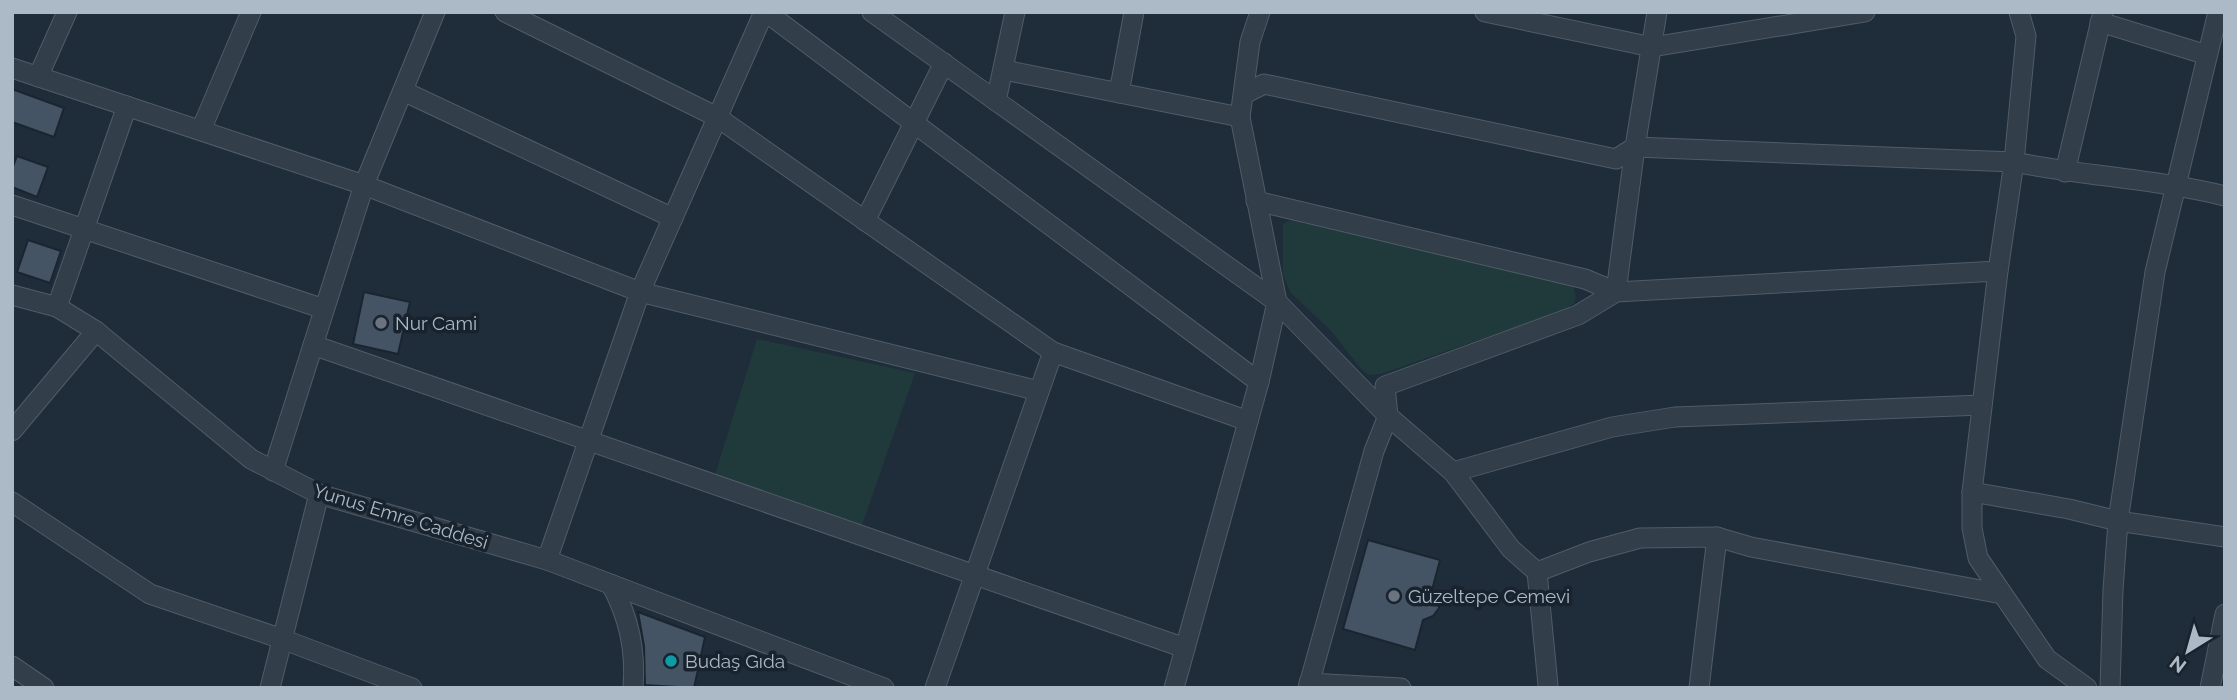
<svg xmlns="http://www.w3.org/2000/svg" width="2237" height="700" font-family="Raleway,sans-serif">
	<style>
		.green { fill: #203a3b }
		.building { fill: #445464; stroke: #1a2530; stroke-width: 2 }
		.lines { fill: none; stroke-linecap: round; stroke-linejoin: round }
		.minor-casing { stroke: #505c68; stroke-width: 21 }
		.minor { stroke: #323e4a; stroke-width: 19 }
		.worship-dot { fill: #6b7280; stroke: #18232e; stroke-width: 2.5 }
		.culture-dot { fill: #0f9aa8; stroke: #18232e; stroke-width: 2.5 }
		.labels { text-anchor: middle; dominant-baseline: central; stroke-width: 7; stroke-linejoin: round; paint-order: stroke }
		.poi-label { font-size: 19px; fill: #acb9c7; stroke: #18232e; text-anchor: start }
		.street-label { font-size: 19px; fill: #acb9c7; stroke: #18232e }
	</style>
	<rect width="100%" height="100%" fill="#1f2d3a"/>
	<g class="green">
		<polygon points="1291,220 1572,284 1576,296 1574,303 1565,310 1381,374 1369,375 1361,369 1332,332 1291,293 1283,275 1283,224"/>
		<polygon points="757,339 915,373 862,525 715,475"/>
	</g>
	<g class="building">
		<polygon points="12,89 64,108 54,137 12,122"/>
		<polygon points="17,156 48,167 37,197 12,187 12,169"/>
		<polygon points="28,240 61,251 50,283 17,272"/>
		<polygon points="364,292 410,302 398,354 353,344"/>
		<polygon points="1368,540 1440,560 1432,590 1438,599 1439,608 1433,616 1423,620 1415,650 1343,629"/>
		<polygon points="638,612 705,637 694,688 645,685 644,646"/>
	</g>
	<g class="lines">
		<defs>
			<g id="minor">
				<polyline points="505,12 717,117 1053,352 1248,421"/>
				<polyline points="766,12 1259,382"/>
				<polyline points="872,12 1277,302 1388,416 1453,472 1511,549 1537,572 1548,685"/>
				<polyline points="1485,12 1652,47 1865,12"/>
				<polyline points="2019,12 2026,36 2014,162 1998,271 1972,492 1972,528 1978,558 2047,659 2087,688"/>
				<polyline points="2100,22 2207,55"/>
				<polyline points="12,68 364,185 640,292 1039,391"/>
				<polyline points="1004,70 1240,117"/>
				<polyline points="38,77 67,12"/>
				<polyline points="403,91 673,218"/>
				<polyline points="1119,93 1134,12"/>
				<path d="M1244 94 1264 84 1616 159 1635 147 2014 162C2084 176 2156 179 2225 196"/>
				<polyline points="996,101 1015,12"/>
				<polyline points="201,130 251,12"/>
				<polyline points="2065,172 2103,12"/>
				<polyline points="1256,201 1585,279 1616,292 1998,271"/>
				<polyline points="12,205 324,309"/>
				<polyline points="865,221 944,63"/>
				<polyline points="12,295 57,307 96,331 251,459 319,494 547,560 884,688"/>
				<polyline points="57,307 127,106"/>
				<polyline points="313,345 1185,648"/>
				<polyline points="12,431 96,331"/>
				<polyline points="273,471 364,185 435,12"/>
				<polyline points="1453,472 1612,427 1675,417 1982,405"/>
				<polyline points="1972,492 2069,509 2118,521 2225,537"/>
				<polyline points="12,502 150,594 282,639 412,688"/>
				<polyline points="547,560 640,292 764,12"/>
				<polyline points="1537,572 1589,552 1640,538 1717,537 1751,547 2002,594"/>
				<path d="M611 584C629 618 636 650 633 688"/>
				<polyline points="12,666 44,688"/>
				<polyline points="1309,683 1401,688"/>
				<polyline points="270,688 319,494"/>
				<polyline points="935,688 1053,352"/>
				<polyline points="1174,688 1259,382 1277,302 1240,117 1250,42 1260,12"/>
				<polyline points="1308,688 1374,451 1388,416 1385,386 1578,315 1616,292 1635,147 1657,12"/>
				<polyline points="1699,688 1717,537"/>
				<polyline points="2110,688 2113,590 2118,521 2155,272 2218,12"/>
				<polyline points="2210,688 2225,614"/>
			</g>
		</defs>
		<use href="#minor" class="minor-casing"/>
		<use href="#minor" class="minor"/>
	</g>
	<g class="worship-dot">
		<circle cx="381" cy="323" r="7"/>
		<circle cx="1394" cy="596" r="7"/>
	</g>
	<circle class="culture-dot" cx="671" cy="661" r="7"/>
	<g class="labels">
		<g class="poi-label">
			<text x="395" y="323">Nur Cami</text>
			<text x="1408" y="596">Güzeltepe Cemevi</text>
			<text x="685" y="661">Budaş Gıda</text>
		</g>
		<g class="street-label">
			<text transform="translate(401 516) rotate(17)">Yunus Emre Caddesi</text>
		</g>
	</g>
	<rect width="2237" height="700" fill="none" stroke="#acb9c7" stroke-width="28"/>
	<g transform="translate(2188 651) rotate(217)" stroke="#18232e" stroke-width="5" paint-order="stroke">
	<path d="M0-5L12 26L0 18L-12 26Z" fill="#acb9c7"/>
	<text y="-10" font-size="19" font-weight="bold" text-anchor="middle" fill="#acb9c7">N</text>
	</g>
</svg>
